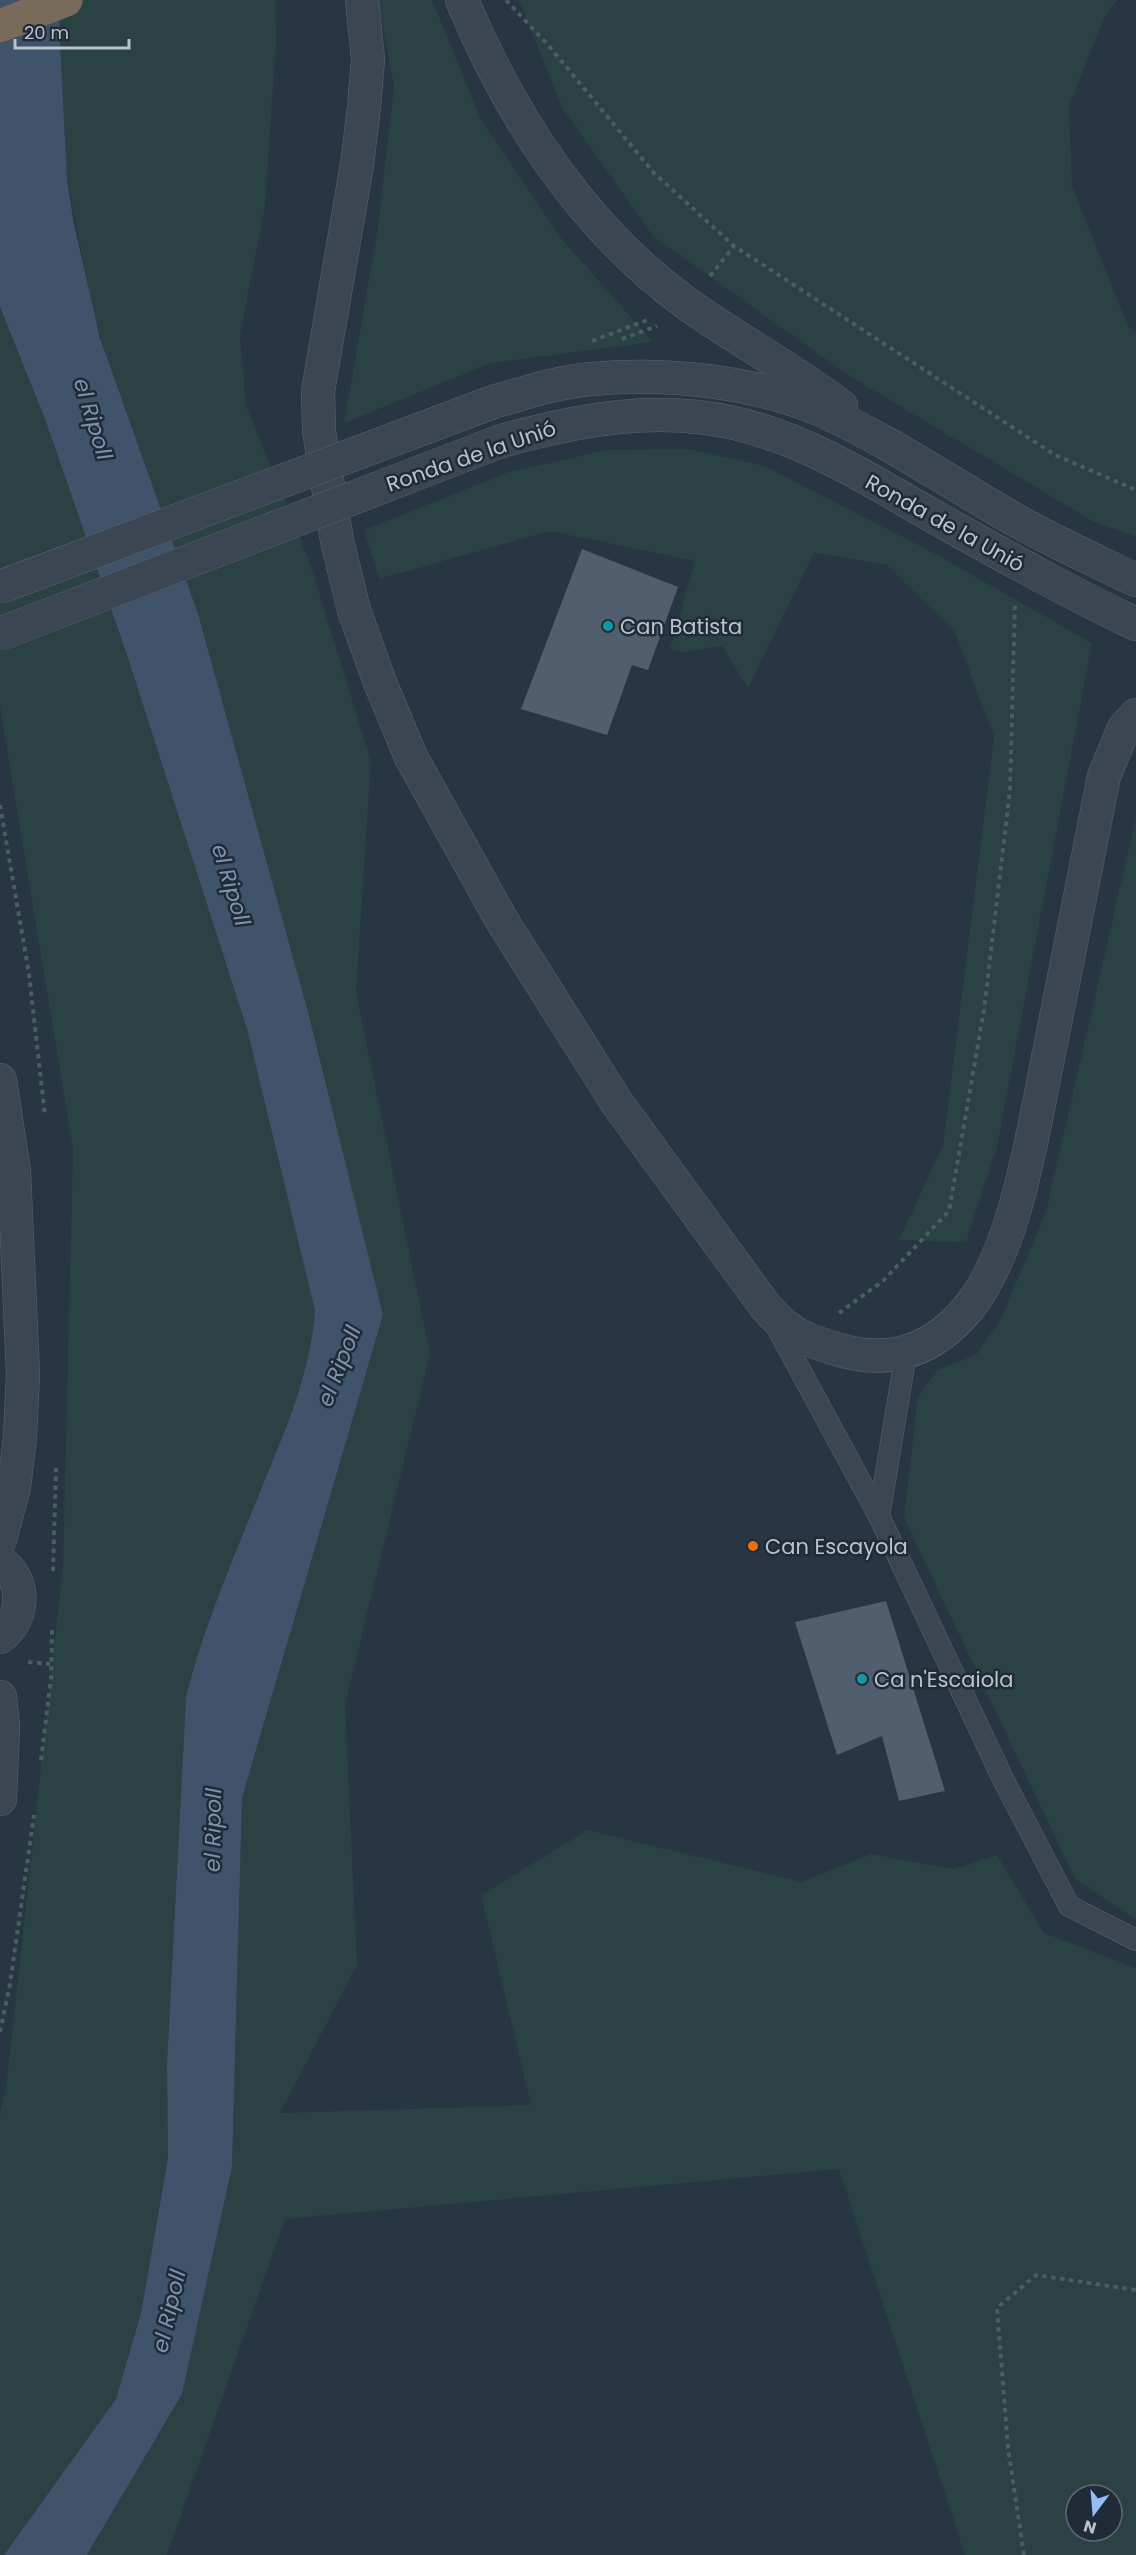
<svg xmlns="http://www.w3.org/2000/svg" width="1136" height="2555" font-family="Poppins,sans-serif">
	<style>
		.green { fill: #2a4244; fill-rule: evenodd }
		.water { fill: #3f536b }
		.building { fill: #515e6e }
		.lines { fill: none; stroke-linecap: round; stroke-linejoin: round }
		.service-casing { stroke: #5b6470; stroke-width: 22 }
		.minor-casing { stroke: #5b6470; stroke-width: 34 }
		.motorway-casing { stroke: #47515d; stroke-width: 34 }
		.path { stroke: #485f60; stroke-width: 4; stroke-dasharray: 4.5 4.5; stroke-linecap: butt }
		.service { stroke: #3c4652; stroke-width: 21 }
		.minor { stroke: #3c4652; stroke-width: 33 }
		.motorway { stroke: #786b5a; stroke-width: 33 }
		.minor-bridge-casing { stroke: #5b6470; stroke-width: 34; stroke-linecap: butt }
		.minor-bridge { stroke: #3c4652; stroke-width: 33 }
		.culture-dot { fill: #0f9aa8; stroke: #212b38; stroke-width: 2 }
		.food-dot { fill: #e8710a; stroke: #212b38; stroke-width: 2 }
		.labels { text-anchor: middle; dominant-baseline: central; stroke-width: 5; stroke-linejoin: round; paint-order: stroke }
		.street-label { font-size: 21px; fill: #bac2cc; stroke: #212b38 }
		.poi-label { font-size: 21px; fill: #bac2cc; stroke: #212b38; text-anchor: start }
		.water-label { font-size: 22px; font-style: italic; fill: #7b93ae; stroke: #212b38 }
	</style>
	<rect width="100%" height="100%" fill="#283543"/>
	<g class="green">
		<path d="M58 0H275L276 41 265 206 240 335 246 406 310 563 371 761 356 992 430 1354 345 1705 357 1965 280 2113 531 2105 481 1895 588 1830 802 1882 870 1854 954 1869 997 1855 1044 1933 1136 1968V2555H965L839 2169 285 2219 167 2555H87L182 2394 232 2167 242 1798 383 1315 93 310 67 180ZM1076 2495H1112V2531H1076Z"/>
		<polygon points="378,0 432,0 481,119 561,238 653,342 491,363 344,423 377,234 394,86"/>
		<polygon points="519,0 1118,0 1106,14 1069,107 1072,186 1128,326 1136,333 1136,537 1092,521 848,375 653,236 562,108"/>
		<path d="M0 307 45 419 127 655 247 1029 315 1311C310 1371 289 1422 266 1477 237 1550 205 1621 186 1697L167 2064 168 2158 141 2313 116 2399 4 2555H0V2113L6 2089 63 1565 73 1150 0 706Z"/>
		<polygon points="689,449 765,466 930,551 1092,643 997,1147 966,1242 899,1240 943,1145 994,737 955,632 887,565 814,553 748,688 722,646 684,652 670,649 695,561 550,531 379,579 364,530 506,473 606,450"/>
		<polygon points="1136,817 1136,1920 1075,1879 904,1518 918,1396 938,1370 977,1354 1002,1317 1046,1211"/>
	</g>
	<path class="water" d="M0 0H58L67 180 74 224 100 338 198 614 308 1012 383 1315 242 1798 232 2167 182 2394 87 2555H4L116 2399 141 2313 168 2158 167 2064 186 1697C205 1621 237 1550 266 1477 289 1422 310 1371 315 1311L247 1029 127 655 45 419 0 307Z"/>
	<g class="building">
		<polygon points="582,549 678,587 648,670 632,665 607,735 521,709"/>
		<polygon points="886,1601 945,1791 899,1801 882,1736 837,1755 795,1622"/>
	</g>
	<g class="lines">
		<defs>
			<g id="service">
				<polyline points="774,1322 879,1516 1003,1779 1069,1906 1136,1940"/>
				<polyline points="879,1516 906,1353"/>
			</g>
			<g id="minor">
				<path d="M362 0 368 59 364 107 357 165 318 391 319 431 337 541 354 610 379 680 411 757 501 919 617 1103 765 1306C772 1313 779 1322 788 1328 801 1338 817 1343 833 1348 888 1366 933 1352 970 1306 1018 1245 1034 1123 1050 1048 1068 957 1086 867 1104 776L1124 728 1136 715"/>
				<path d="M462 0C510 116 583 228 686 303 736 339 791 368 841 406"/>
				<path d="M493 402C525 393 558 382 591 379 665 372 754 381 823 411 889 441 948 481 1010 517 1050 540 1094 560 1136 580"/>
				<path d="M501 441C578 420 654 405 734 423 805 439 869 479 931 515 999 553 1066 591 1136 624"/>
				<polyline points="0,1080 14,1171 23,1374 20,1437 14,1487 0,1540"/>
				<path d="M0 1562C27 1580 25 1618 0 1637"/>
				<polyline points="0,1697 3,1727 0,1799"/>
			</g>
			<polyline id="motorway" points="0,26 66,0"/>
		</defs>
		<use href="#service" class="service-casing"/>
		<use href="#minor" class="minor-casing"/>
		<use href="#motorway" class="motorway-casing"/>
		<g class="path">
			<polyline points="506,0 549,46 654,173 734,246 1055,455 1136,490"/>
			<polyline points="710,276 734,246"/>
			<polyline points="622,339 657,326"/>
			<polyline points="592,341 650,319"/>
			<polyline points="0,805 29,974 45,1116"/>
			<polyline points="839,1313 883,1281 949,1211 984,1010 1010,790 1015,603"/>
			<polyline points="53,1571 56,1468"/>
			<polyline points="28,1662 51,1664"/>
			<polyline points="41,1760 51,1678 52,1630"/>
			<polyline points="0,2032 10,1984 34,1815"/>
			<polyline points="1024,2555 1008,2448 997,2308 1036,2275 1136,2290"/>
		</g>
		<use href="#service" class="service"/>
		<use href="#minor" class="minor"/>
		<use href="#motorway" class="motorway"/>
		<defs>
			<g id="minor-bridge">
				<polyline points="0,587 493,402"/>
				<polyline points="0,634 501,441"/>
			</g>
		</defs>
		<use href="#minor-bridge" class="minor-bridge-casing"/>
		<use href="#minor-bridge" class="minor-bridge"/>
	</g>
	<g class="culture-dot">
		<circle cx="608" cy="626" r="6"/>
		<circle cx="862" cy="1679" r="6"/>
	</g>
	<circle class="food-dot" cx="753" cy="1546" r="6"/>
	<g class="labels">
		<g class="street-label">
			<text transform="translate(471 456) rotate(-19)">Ronda de la Unió</text>
			<text transform="translate(945 523) rotate(29)">Ronda de la Unió</text>
		</g>
		<g class="poi-label">
			<text x="620" y="626">Can Batista</text>
			<text x="765" y="1546">Can Escayola</text>
			<text x="874" y="1679">Ca n'Escaiola</text>
		</g>
		<g class="water-label">
			<text transform="translate(93 419) rotate(73)">el Ripoll</text>
			<text transform="translate(231 885) rotate(73)">el Ripoll</text>
			<text transform="translate(339 1366) rotate(-69)">el Ripoll</text>
			<text transform="translate(213 1830) rotate(-89)">el Ripoll</text>
			<text transform="translate(169 2311) rotate(-77)">el Ripoll</text>
		</g>
	</g>
	<g transform="translate(1094 2513) rotate(196)"><circle r="28" fill="#212b38" stroke="#5e6773" stroke-width="1.5"/>
	<path d="M0-4.5L10 22L0 15L-10 22Z" fill="#95bef6"/>
	<text y="-9" font-size="16" font-weight="bold" text-anchor="middle" fill="#bac2cc">N</text>
	</g>
	<path d="M15 39v9h114v-9" fill="none" stroke="#bac2cc" stroke-width="3"/>
	<text x="24" y="39" font-size="18" fill="#bac2cc" stroke="#212b38" stroke-width="4.5" paint-order="stroke">20 m</text>
</svg>
